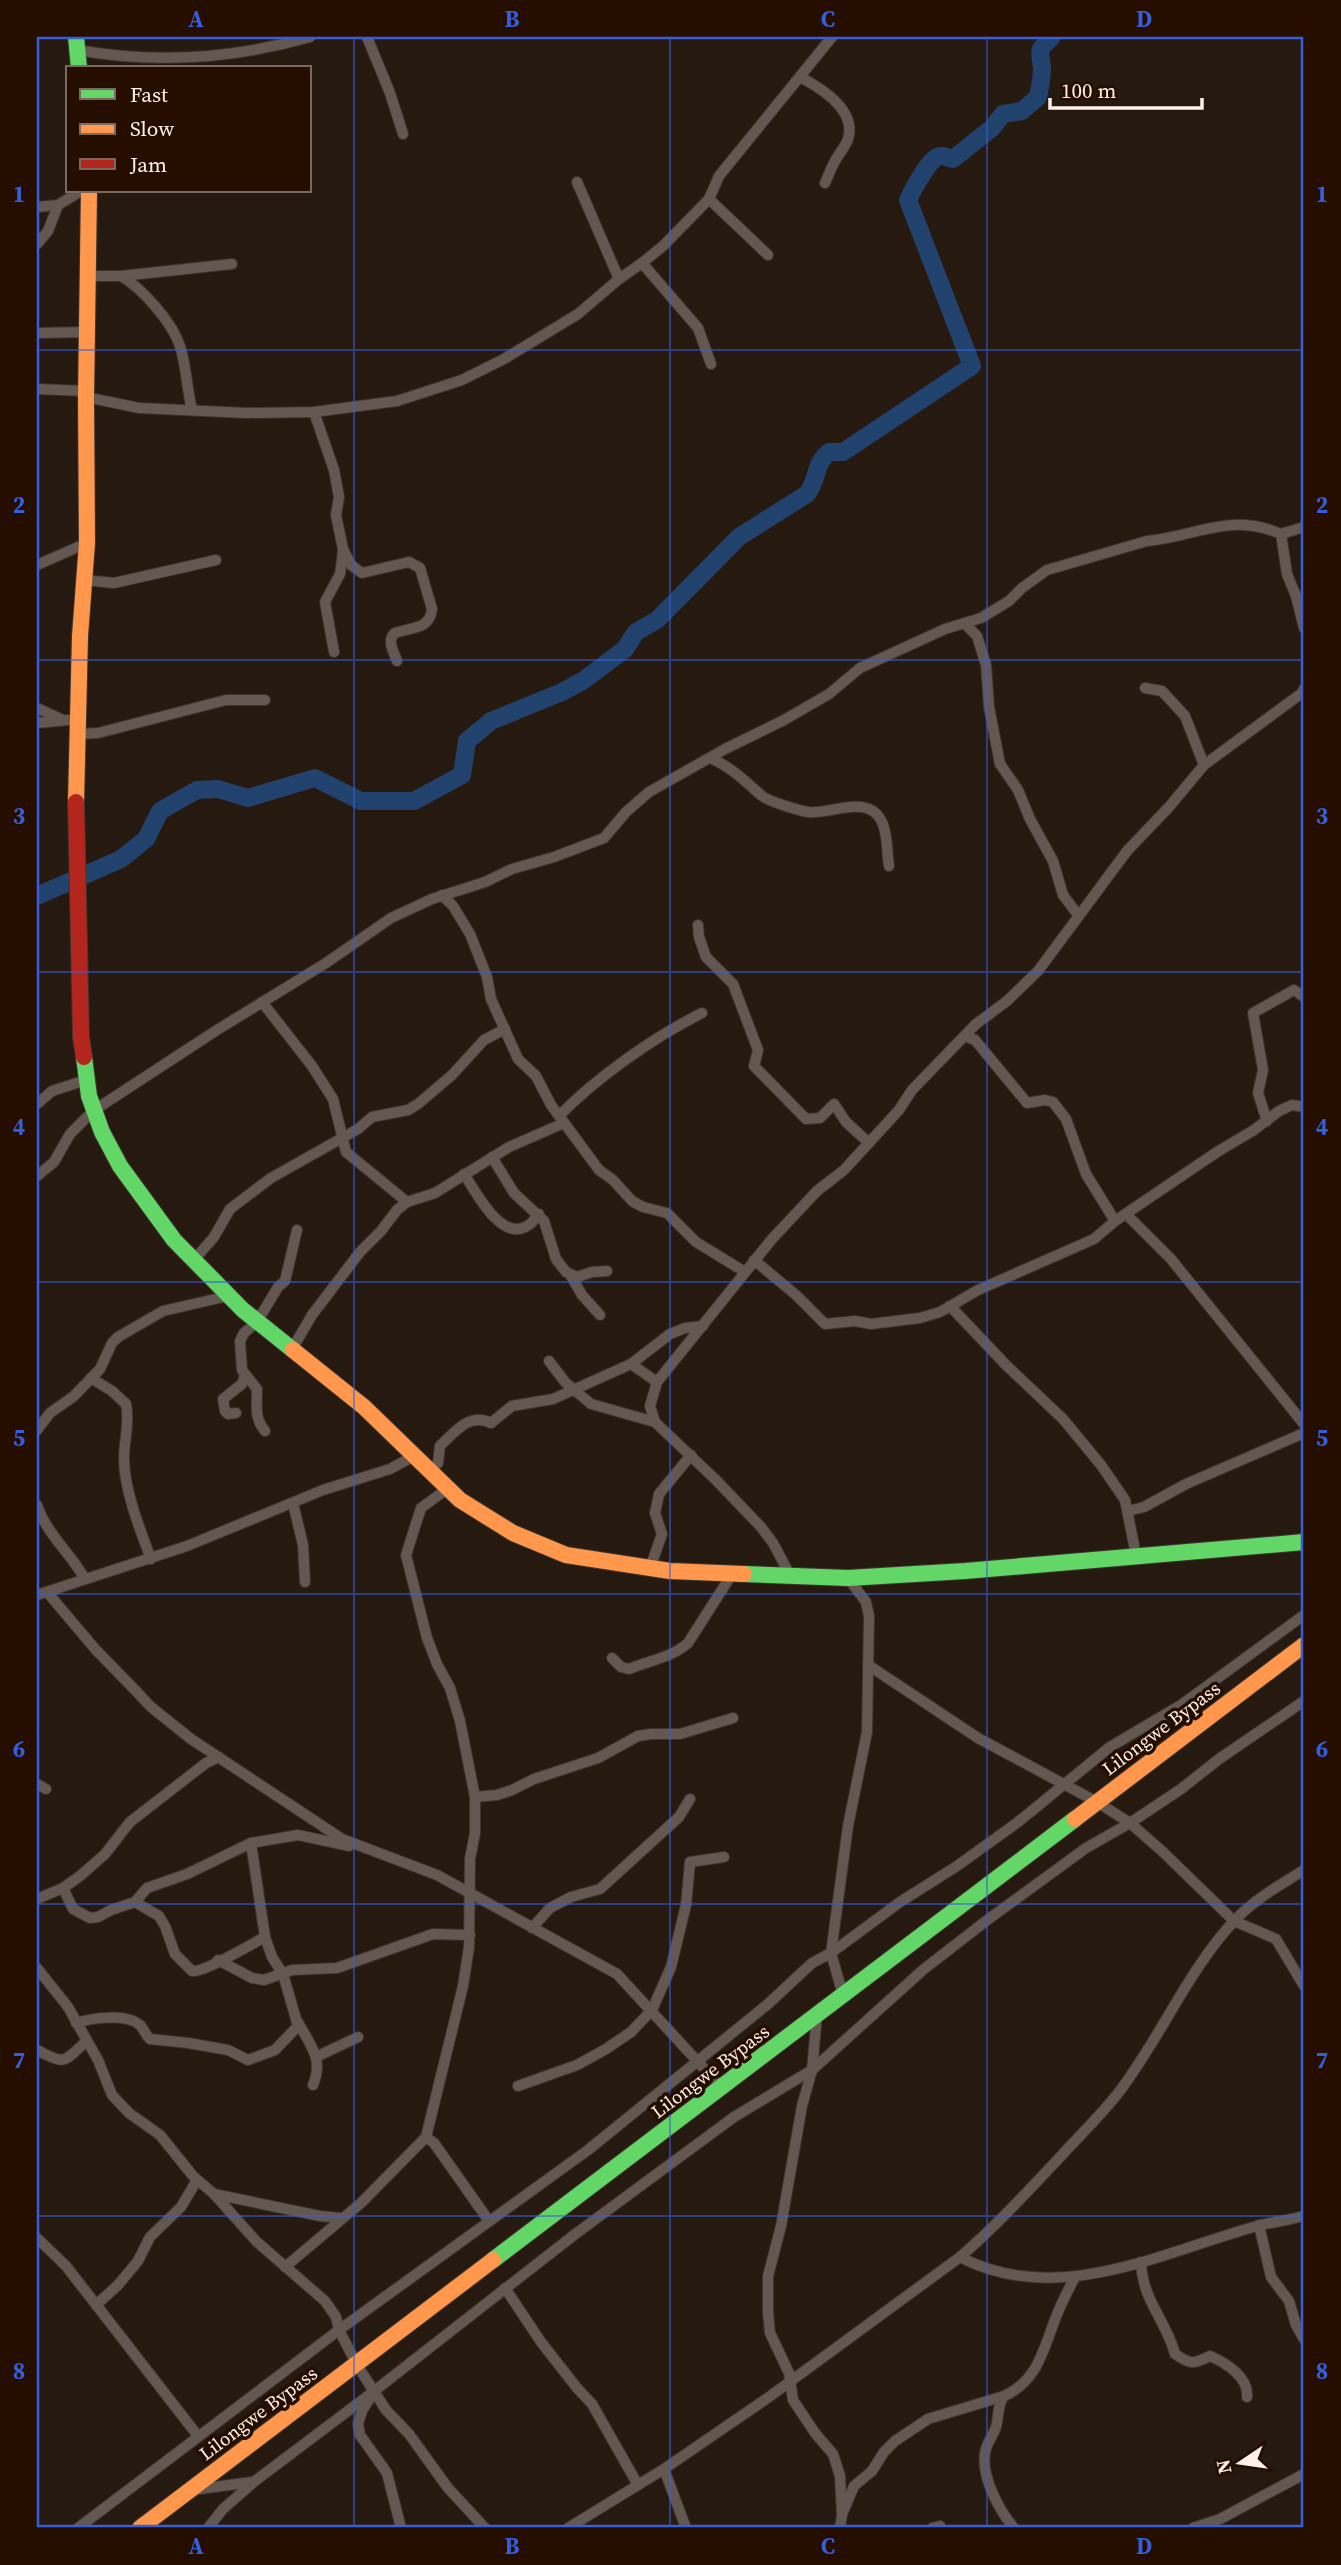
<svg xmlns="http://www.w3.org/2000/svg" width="1341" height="2565" font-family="'Source Serif 4',serif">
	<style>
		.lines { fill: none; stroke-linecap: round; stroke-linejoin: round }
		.river { stroke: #22426e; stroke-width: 18 }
		.street-casing { stroke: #3e342e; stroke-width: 12 }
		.fast-casing { stroke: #3e342e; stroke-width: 18 }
		.slow-casing { stroke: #3e342e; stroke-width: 18 }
		.jam-casing { stroke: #3e342e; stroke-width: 18 }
		.street { stroke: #625851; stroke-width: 10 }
		.fast { stroke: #63d668; stroke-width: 16 }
		.slow { stroke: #ff974d; stroke-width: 16 }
		.jam { stroke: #b3261e; stroke-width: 16 }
		.grid { fill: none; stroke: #345eda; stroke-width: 2; stroke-opacity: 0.55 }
		.labels { text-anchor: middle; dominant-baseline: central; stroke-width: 7; stroke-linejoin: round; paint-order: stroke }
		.street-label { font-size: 19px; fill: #fff1e8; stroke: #250e00 }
		.neatline { fill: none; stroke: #345eda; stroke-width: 2.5 }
		.grid-label { font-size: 23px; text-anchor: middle; font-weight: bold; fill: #345eda }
	</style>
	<rect width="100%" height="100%" fill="#261910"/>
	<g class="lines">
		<path class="river" d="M37 896 121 859 146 839 160 811 197 790 218 789 248 798 315 778 361 801H414L462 775 467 741 491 721 562 692 584 680 625 649 636 632 657 620 739 537 807 494C820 477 812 467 829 452H843L972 366 908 200C913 189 927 163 937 157 942 154 948 158 953 159L992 128 1003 114 1022 111 1038 97C1040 88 1042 77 1042 68 1040 48 1036 53 1052 37"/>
		<defs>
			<g id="street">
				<polyline points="367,37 390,93 403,134"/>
				<path d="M77 50C156 64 233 59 310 37"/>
				<path d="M800 77C821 88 857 110 848 139 845 148 838 154 834 163 830 170 828 177 825 183"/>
				<polyline points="577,182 619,279"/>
				<polyline points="709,199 768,255"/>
				<polyline points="37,207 58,205 81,191"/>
				<polyline points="37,244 48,231 58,205"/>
				<polyline points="642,263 698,328 711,364"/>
				<polyline points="89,276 121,276 232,264"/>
				<path d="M121 276C142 288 172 322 180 346 186 364 187 390 192 410"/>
				<polyline points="37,333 87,332"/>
				<polyline points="37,389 86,391"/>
				<polyline points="86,397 139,408 247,413 314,412 397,401 462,380 504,359 578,314 619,279 642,263 663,246 709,199 719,176 832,37"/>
				<polyline points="314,412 334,470 339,497 336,515 343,549 342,560 340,574 325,602 334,652"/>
				<polyline points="1281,534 1304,527"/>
				<path d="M344 551 351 565 362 573 409 562 420 568 432 609C430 630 411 627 395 633 386 640 394 652 397 661"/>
				<polyline points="37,565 87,543"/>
				<polyline points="84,580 114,583 216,560"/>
				<polyline points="965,624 977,636 986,665 989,707 1000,764 1018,790 1030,819 1053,861 1063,895 1078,915"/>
				<polyline points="1145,688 1162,691 1185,716 1204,765"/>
				<polyline points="37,708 63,720"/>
				<polyline points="37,723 78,719"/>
				<polyline points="78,734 98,733 226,700 265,700"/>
				<path d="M710 758C730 766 746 782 762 796 768 801 800 811 808 812 827 814 856 800 873 811 889 822 886 848 889 866"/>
				<polyline points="442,895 453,906 470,934 487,977 491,999 518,1059 536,1076 551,1105 599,1170 613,1180 632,1201 643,1207 667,1213 696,1242 745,1272"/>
				<polyline points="698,925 699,937 706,957 733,984 758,1050 754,1066 806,1119 820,1118 834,1104 846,1122 869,1143"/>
				<polyline points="262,1002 312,1066 333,1099 346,1152 407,1202"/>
				<polyline points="965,1036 975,1040 1027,1103 1045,1100 1053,1102 1066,1119 1086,1174 1115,1221"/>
				<polyline points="37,1104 52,1091 86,1080"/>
				<path d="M559 1116C597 1077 654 1037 702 1013"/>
				<polyline points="1267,1121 1258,1093 1263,1070 1253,1013 1294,990 1304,997"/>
				<polyline points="492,1157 514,1193 544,1221 556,1259 566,1272 577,1277 592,1272 607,1271"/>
				<path d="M464 1174C476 1192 501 1242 527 1226 532 1224 535 1218 539 1214"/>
				<path d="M37 1176 54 1162 70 1134 93 1111 217 1030 326 963 391 918 432 899 485 882 512 869 554 857 604 838 626 812 649 792 725 749 784 720 829 694 860 668 945 629 981 618 1009 601 1022 588 1047 570 1147 541C1198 536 1229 512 1281 534L1287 574 1296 596 1304 628"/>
				<polyline points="1126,1214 1171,1259 1304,1424"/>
				<polyline points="754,1260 796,1295 825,1324 855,1321 871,1324 920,1318 940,1312 978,1290 1094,1239 1115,1221 1217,1152 1254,1130 1279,1111 1292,1105 1304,1107"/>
				<polyline points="193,1261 214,1237 230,1209 271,1178 358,1129 372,1117 408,1110 418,1104 452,1075 484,1040 505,1029"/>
				<polyline points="571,1276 582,1295 600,1315"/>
				<polyline points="950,1306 1006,1365 1063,1419 1101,1465 1125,1500 1136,1555"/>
				<polyline points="291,1351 312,1315 360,1252 381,1231 397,1210 407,1202 435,1193 509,1147 564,1123"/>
				<polyline points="549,1361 565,1382 591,1404 655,1422"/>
				<polyline points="631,1364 657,1382"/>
				<path d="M91 1378 112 1391 126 1404C130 1421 124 1441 124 1459 124 1489 140 1530 151 1559"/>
				<polyline points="236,1413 228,1414 225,1411 223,1399 242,1384 245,1375"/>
				<polyline points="37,1430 50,1413 74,1396 100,1369 112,1343 118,1337 163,1311 228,1296"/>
				<path d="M265 1431C254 1418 257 1406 257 1389L242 1370 240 1341 244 1333 257 1322 278 1287 285 1281 297 1230"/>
				<path d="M429 1471 438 1463 440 1446C455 1432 469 1412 491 1423L512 1406 553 1399 631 1364 670 1334 685 1328 703 1326"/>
				<polyline points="293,1503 303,1545 305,1582"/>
				<path d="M37 1505C47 1535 70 1552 85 1579"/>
				<polyline points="1128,1511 1144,1507 1186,1484 1304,1433"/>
				<polyline points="650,1568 662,1534 655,1513 659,1494 691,1455"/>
				<polyline points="791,1577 773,1543 761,1527 715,1479 655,1422 650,1406 657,1382 772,1239 817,1191 844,1170 899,1110 912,1090 976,1024 1007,1001 1038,971 1127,851 1169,807 1204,765 1302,693 1304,689"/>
				<polyline points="47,1592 96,1650 136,1691 151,1707 191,1739 342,1839 437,1875 617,1974 722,2088"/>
				<polyline points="37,1595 187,1546 323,1490 390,1469 414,1456"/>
				<path d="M612 1658 621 1667 629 1669C650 1660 671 1658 688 1643L732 1574"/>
				<polyline points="868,1665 978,1738 1097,1802 1130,1823 1163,1852 1234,1921 1276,1939 1304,1986"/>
				<polyline points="37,1784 46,1789"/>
				<polyline points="475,1797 497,1795 512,1790 534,1779 598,1758 638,1736 651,1734 680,1734 733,1718"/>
				<polyline points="63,1888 73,1909 90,1918 98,1917 111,1910 135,1902 147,1888 187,1874 251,1843 298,1835 349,1846"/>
				<polyline points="37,1899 63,1888 80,1876 105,1854 130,1822 206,1763 219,1757"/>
				<path d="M135 1902 159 1916 165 1926 175 1954 192 1971C203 1973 252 1944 265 1937"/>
				<polyline points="532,1928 550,1908 571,1897 600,1889 679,1817 690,1799"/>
				<polyline points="218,1960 252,1978 264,1980 292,1970 337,1968 433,1934 470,1935"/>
				<polyline points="37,1968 68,2007 98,2060 112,2095 129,2113 160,2135 193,2176 214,2194 257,2242 325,2301 336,2317 339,2330 357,2365 386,2410 409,2434 448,2488 485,2528"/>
				<polyline points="843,1995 831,1953 848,1826 867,1732 869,1616 866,1602 848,1578"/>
				<polyline points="817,2015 812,2070 802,2106 781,2226 768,2276 768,2312 770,2333 789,2373 793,2400 815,2433 833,2454 840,2476 842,2515 840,2528"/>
				<path d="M298 2022C310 2045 324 2059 313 2085"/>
				<path d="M76 2023C92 2018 126 2013 140 2025 144 2029 145 2035 150 2039L188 2043 228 2050 248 2060 275 2050 298 2026 283 1974 272 1957 265 1937 251 1843"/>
				<path d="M37 2050C68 2067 64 2060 86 2042"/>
				<polyline points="316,2057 358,2037"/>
				<polyline points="518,2086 577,2065 606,2049 631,2032 652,2010 671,1967 686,1905 690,1862 724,1857"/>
				<polyline points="426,2137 434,2143 489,2221"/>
				<polyline points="214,2194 320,2216 341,2218"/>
				<polyline points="1259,2225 1271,2277 1289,2301 1296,2325 1304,2339"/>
				<polyline points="37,2238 66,2266 198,2436"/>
				<path d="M960 2257C1057 2308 1163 2252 1257 2226 1272 2222 1289 2220 1304 2216"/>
				<path d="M1141 2262C1142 2300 1166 2320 1175 2354 1191 2365 1193 2364 1210 2356 1226 2363 1249 2377 1247 2397"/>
				<polyline points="285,2267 361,2203 426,2137 463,1986 469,1947 470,1859 475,1833 475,1797 460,1721 450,1688 437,1664 427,1638 406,1555 421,1508 447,1489"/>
				<polyline points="505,2288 541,2342 577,2388 592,2404 638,2485"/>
				<polyline points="96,2305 118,2285 138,2261 150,2237 181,2207 197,2180"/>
				<path d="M1004 2396C997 2405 999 2417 996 2427 993 2436 986 2444 985 2453 981 2477 999 2510 1014 2528"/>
				<polyline points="370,2398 362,2411 358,2424 360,2435 387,2473 401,2528"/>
				<polyline points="664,2469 686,2528"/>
				<polyline points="192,2490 252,2482"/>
				<path d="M843 2512 854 2486 872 2471 884 2452 895 2441 928 2419 1004 2396C1036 2382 1043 2352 1054 2322 1060 2306 1067 2292 1075 2277"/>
				<polyline points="78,2528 339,2330 588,2150 768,2004 812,1963 831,1953 900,1902 957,1866 1018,1822 1110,1747 1181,1705 1304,1615"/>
				<polyline points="208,2528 223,2509 255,2481 373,2392 574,2235 734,2117 812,2070 924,1969 986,1921 1086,1848 1130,1823 1181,1789 1219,1759 1304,1701"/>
				<path d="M568 2528 664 2469 769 2397 960 2257C997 2225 1029 2190 1062 2155 1081 2134 1102 2114 1119 2092 1161 2037 1188 1970 1235 1920 1255 1899 1280 1885 1304 1870"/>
				<polyline points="932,2528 940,2526"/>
				<polyline points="1193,2528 1220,2519 1304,2474"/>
			</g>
			<g id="fast">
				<polyline points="76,37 79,68"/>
				<polyline points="84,1057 89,1096 102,1132 120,1166 174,1240 243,1310 293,1350"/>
				<polyline points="744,1574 848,1578 965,1571 1304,1542"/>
				<polyline points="493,2260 1075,1819"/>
			</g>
			<g id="slow">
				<polyline points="76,802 80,636 87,543 86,397 89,191"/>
				<polyline points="293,1350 364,1407 460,1500 513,1533 566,1555 670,1571 744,1574"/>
				<polyline points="1075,1819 1304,1645"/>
				<polyline points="140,2528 493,2260"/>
			</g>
			<polyline id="jam" points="76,802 81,1037 84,1057"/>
		</defs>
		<use href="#street" class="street-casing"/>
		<use href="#fast" class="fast-casing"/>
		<use href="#slow" class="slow-casing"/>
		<use href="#jam" class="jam-casing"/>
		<use href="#street" class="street"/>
		<use href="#fast" class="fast"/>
		<use href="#slow" class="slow"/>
		<use href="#jam" class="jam"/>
	</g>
	<path class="grid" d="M354 37V2528M670 37V2528M987 37V2528M37 350H1304M37 660H1304M37 972H1304M37 1282H1304M37 1594H1304M37 1904H1304M37 2216H1304"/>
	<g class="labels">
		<g class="street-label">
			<text transform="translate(1161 1728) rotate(-37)">Lilongwe Bypass</text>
			<text transform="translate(710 2071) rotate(-37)">Lilongwe Bypass</text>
			<text transform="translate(258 2413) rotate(-37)">Lilongwe Bypass</text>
		</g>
	</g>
	<rect width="1341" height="2565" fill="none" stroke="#250e00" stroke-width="77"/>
	<rect x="66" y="66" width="245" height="126" fill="#250e00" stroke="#7c695d" stroke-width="2"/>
	<rect x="80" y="89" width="35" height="10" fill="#63d668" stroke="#7c695d" stroke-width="2"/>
	<text x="130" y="102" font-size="21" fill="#fff1e8">Fast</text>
	<rect x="80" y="124" width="35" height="10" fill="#ff974d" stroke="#7c695d" stroke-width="2"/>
	<text x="130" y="136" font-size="21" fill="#fff1e8">Slow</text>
	<rect x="80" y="159" width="35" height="10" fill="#b3261e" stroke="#7c695d" stroke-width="2"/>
	<text x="130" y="172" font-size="21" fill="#fff1e8">Jam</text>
	<g transform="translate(1240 2463) rotate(257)" stroke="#250e00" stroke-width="5" paint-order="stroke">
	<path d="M0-5L12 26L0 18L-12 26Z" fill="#fff1e8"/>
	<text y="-10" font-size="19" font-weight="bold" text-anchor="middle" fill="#fff1e8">N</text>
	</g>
	<path d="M1050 98v10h152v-10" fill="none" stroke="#fff1e8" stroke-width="3.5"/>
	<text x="1061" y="98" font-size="21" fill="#fff1e8" stroke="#250e00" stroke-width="5" paint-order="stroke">100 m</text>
	<rect x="38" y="38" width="1264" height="2488" class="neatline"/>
	<g class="grid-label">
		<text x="196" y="27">A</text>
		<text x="512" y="27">B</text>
		<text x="828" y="27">C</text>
		<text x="1144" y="27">D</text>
		<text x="19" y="202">1</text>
		<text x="1322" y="202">1</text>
		<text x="19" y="513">2</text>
		<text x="1322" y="513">2</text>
		<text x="19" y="824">3</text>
		<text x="1322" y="824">3</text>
		<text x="19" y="1135">4</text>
		<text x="1322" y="1135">4</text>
		<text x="19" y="1446">5</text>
		<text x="1322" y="1446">5</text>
		<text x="19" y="1757">6</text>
		<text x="1322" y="1757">6</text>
		<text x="19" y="2068">7</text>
		<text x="1322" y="2068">7</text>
		<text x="19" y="2379">8</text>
		<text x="1322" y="2379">8</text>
		<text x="196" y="2554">A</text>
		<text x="512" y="2554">B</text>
		<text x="828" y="2554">C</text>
		<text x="1144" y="2554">D</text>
	</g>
</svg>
